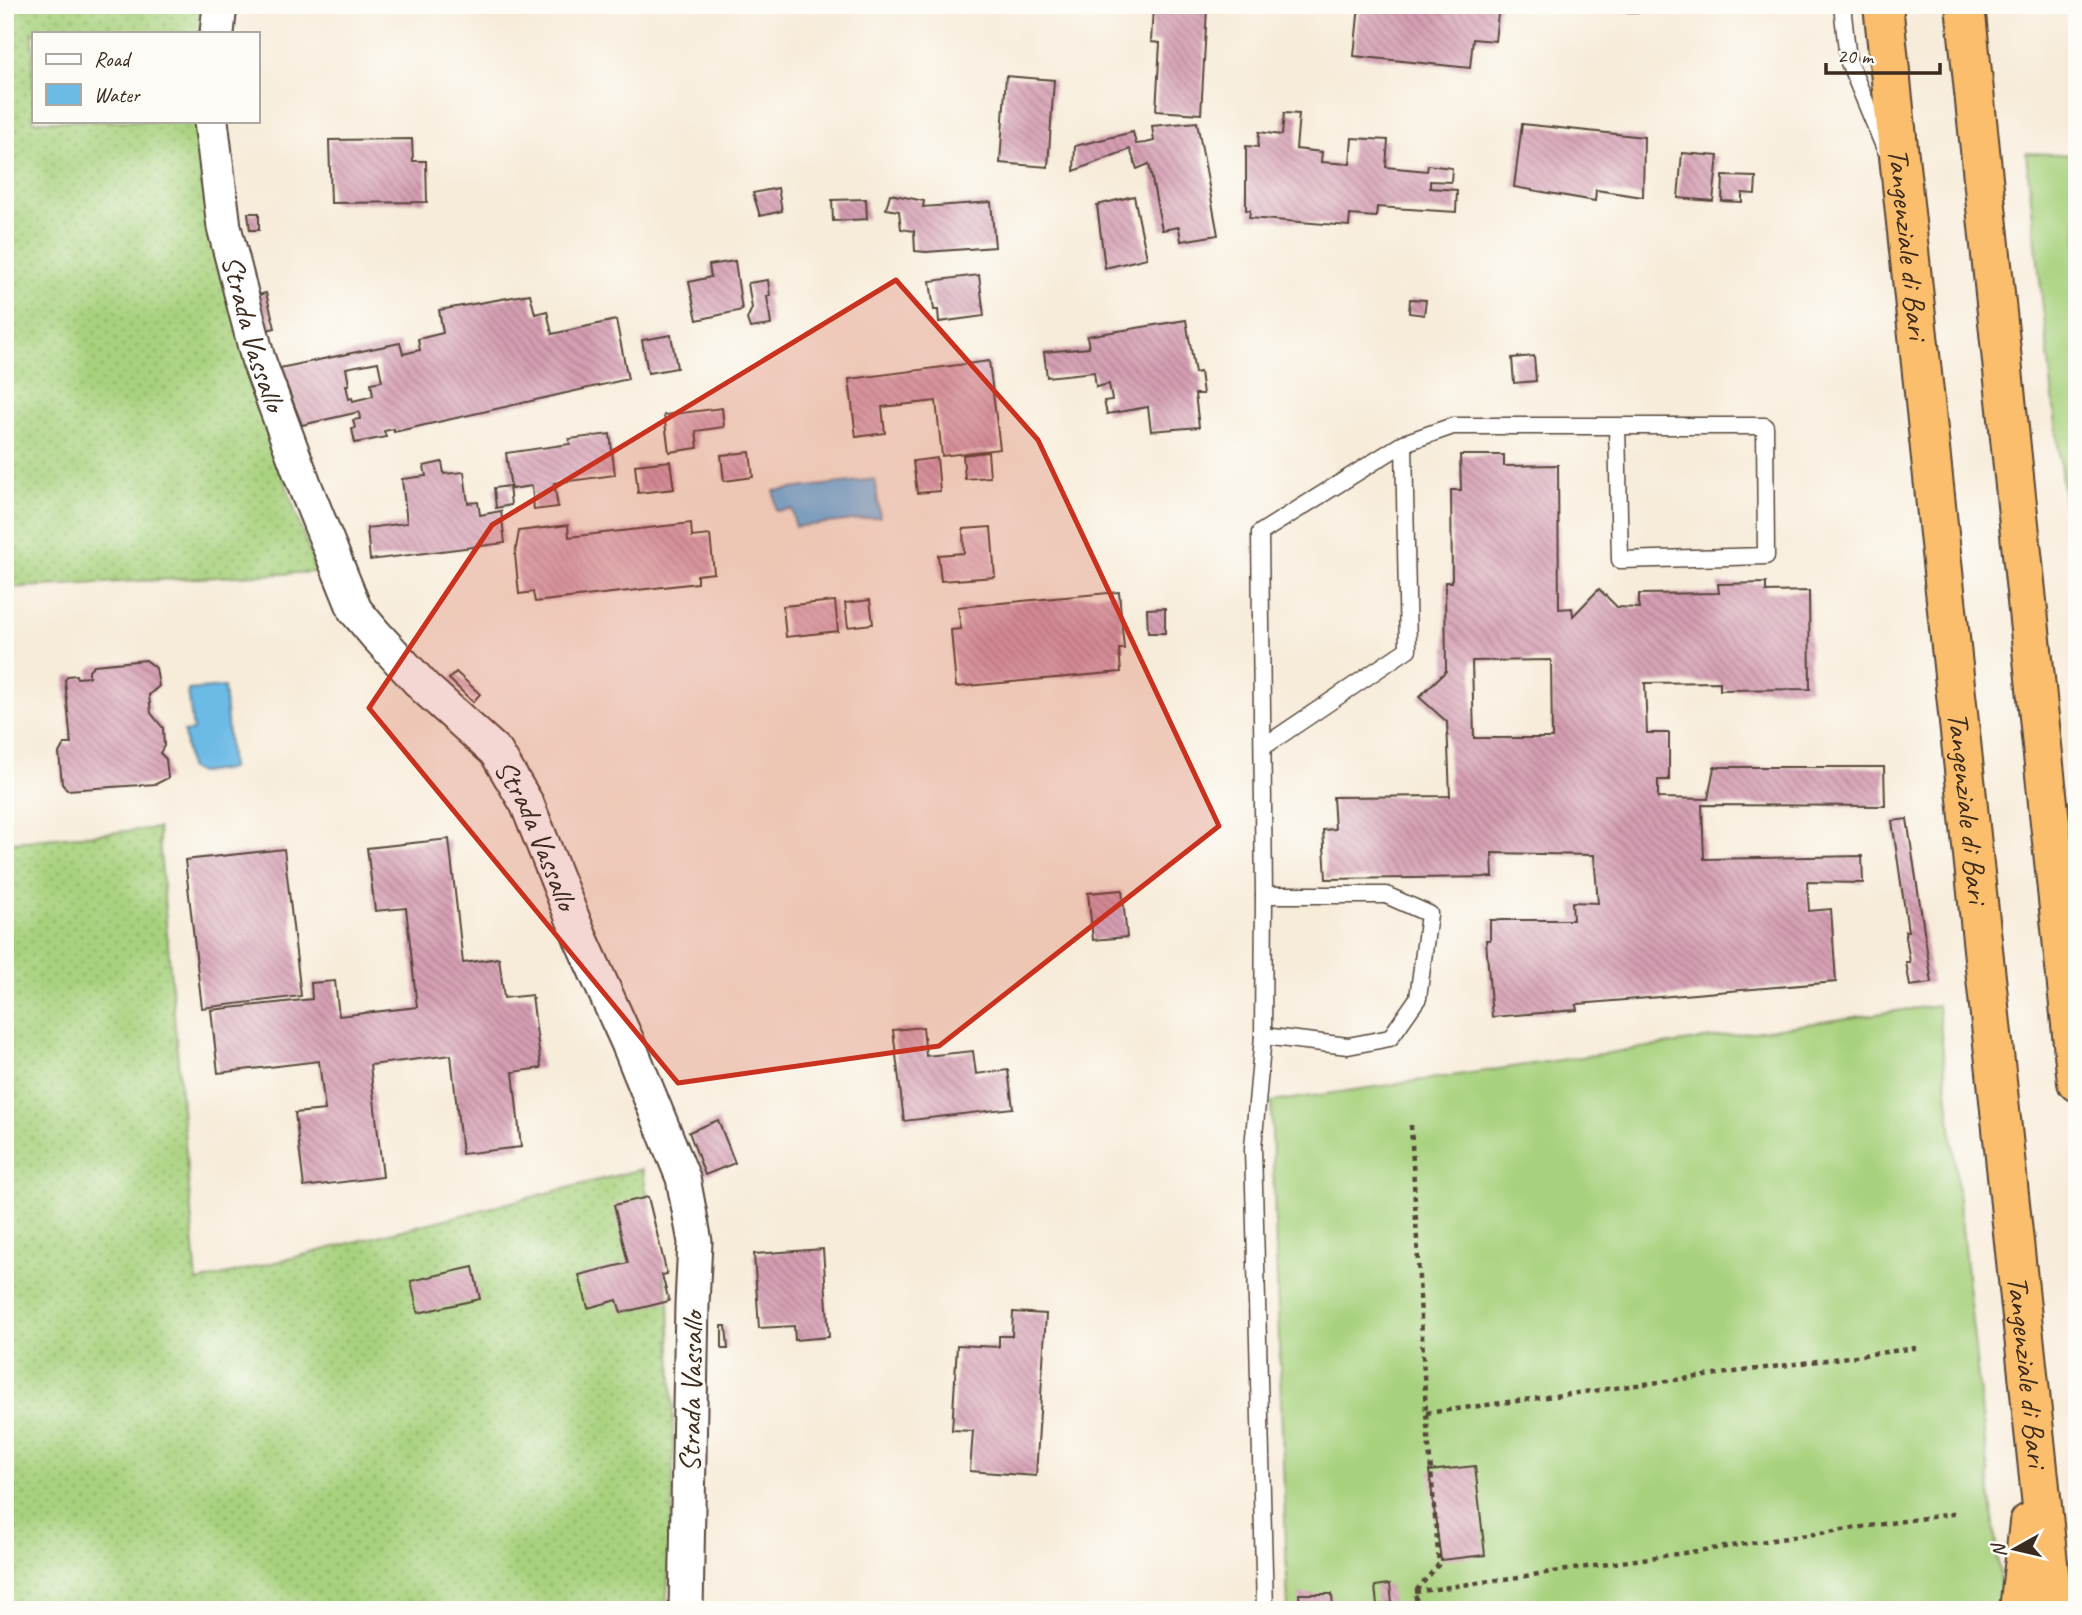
<svg xmlns="http://www.w3.org/2000/svg" width="2082" height="1615" font-family="Caveat,sans-serif">
	<style>
		.grass { fill: url(#grass-dots); stroke: #717e4e; stroke-width: 2 }
		.garden { fill: #a7d17d; stroke: #717e4e; stroke-width: 2 }
		.water { fill: #6cbae6; stroke: #547282; stroke-width: 2 }
		.building { fill: url(#building-back-hatch); fill-rule: evenodd }
		.lines { fill: none; stroke-linecap: round; stroke-linejoin: round }
		.lane-casing { stroke: #57473a; stroke-width: 19 }
		.street-casing { stroke: #57473a; stroke-width: 37 }
		.highway-casing { stroke: #57473a; stroke-width: 42 }
		.path { stroke: #57473a; stroke-width: 4.5; stroke-dasharray: 5 5; stroke-linecap: butt }
		.lane { stroke: #fff; stroke-width: 16 }
		.street { stroke: #fff; stroke-width: 33 }
		.highway { stroke: #fabe6d; stroke-width: 38 }
		.marked { fill: #c8321e; fill-opacity: 0.2; stroke: #c8321e; stroke-width: 5; stroke-linejoin: round }
		.labels { text-anchor: middle; dominant-baseline: central; stroke-width: 5; stroke-linejoin: round; paint-order: stroke }
		.street-label { font-size: 30px; fill: #3b2a1e; stroke: #fdfcf7 }
	</style>
	<defs>
		<pattern id="grass-dots" width="8" height="8" patternUnits="userSpaceOnUse" patternTransform="scale(1.75)"><rect width="8" height="8" fill="#a7d17d"/><path d="M2 2h.1M6 6h.1" fill="none" stroke="#89aa66" stroke-width="1.8" stroke-linecap="round"/></pattern>
		<pattern id="building-back-hatch" width="6" height="6" patternUnits="userSpaceOnUse" patternTransform="scale(1.75)"><rect width="6" height="6" fill="#d59eb2"/><path d="M-1 5l2 2M0 0l6 6M5-1l2 2" fill="none" stroke="#ae8190"/></pattern>
	</defs>
	<rect width="100%" height="100%" fill="#fdfcf7"/>
	<filter id="ink" filterUnits="userSpaceOnUse"><feTurbulence type="fractalNoise" baseFrequency=".0143" numOctaves="2"/><feDisplacementMap in="SourceGraphic" scale="14" xChannelSelector="R" yChannelSelector="G"/><feConvolveMatrix kernelMatrix="1 2 1 2 8 2 1 2 1" color-interpolation-filters="sRGB"/></filter>
	<filter id="wash" filterUnits="userSpaceOnUse"><feTurbulence type="fractalNoise" baseFrequency=".00686" numOctaves="4" result="noise"/><feDisplacementMap in="SourceGraphic" scale="28" xChannelSelector="R" yChannelSelector="G"/><feGaussianBlur stdDeviation="1.57" result="paint"/><feColorMatrix in="noise" values="0 0 0 0 0 0 0 0 0 0 0 0 0 0 0 0 0 1.4 0 .05"/><feComposite in="paint" operator="in"/></filter>
	<g filter="url(#wash)">
		<rect width="100%" height="100%" fill="#f7ecda"/>
		<g class="grass">
			<polygon points="5,5 204,5 202,33 33,33 33,121 195,121 257,399 316,572 5,588"/>
			<polygon points="158,828 197,1282 642,1169 669,1301 673,1406 673,1502 666,1610 5,1610 5,843"/>
		</g>
		<g class="garden">
			<polygon points="2026,153 2077,155 2077,616"/>
			<polygon points="1938,1005 2003,1610 1288,1610 1271,1102"/>
		</g>
		<g class="water">
			<polygon points="875,479 880,517 795,527 792,509 776,511 774,491"/>
			<polygon points="224,687 231,769 199,773 189,768 184,732 193,731 188,690"/>
		</g>
		<g id="blocks">
			<g class="building">
				<polygon points="1163,5 1207,9 1201,114 1156,111 1160,43 1151,42 1153,7 1162,8"/>
				<polygon points="1359,5 1499,5 1495,41 1473,39 1470,68 1354,56"/>
				<rect x="1617" y="5" width="25" height="7"/>
				<polygon points="1006,76 1054,80 1048,167 1000,163"/>
				<polygon points="1284,113 1299,114 1296,149 1322,152 1321,162 1350,164 1352,138 1388,140 1386,167 1427,171 1428,165 1452,168 1451,182 1430,181 1430,188 1457,190 1456,212 1377,207 1376,217 1350,215 1349,226 1249,218 1250,210 1246,210 1246,146 1258,147 1259,132 1282,135"/>
				<polygon points="1197,122 1218,235 1181,241 1179,227 1162,230 1149,164 1137,169 1130,149 1074,171 1075,146 1133,132 1136,144 1146,143 1154,141 1152,126"/>
				<polygon points="1522,124 1644,137 1643,197 1596,190 1595,201 1514,187"/>
				<polygon points="412,139 413,161 426,161 427,202 331,203 329,140"/>
				<polygon points="1682,153 1718,156 1713,201 1678,198"/>
				<polygon points="1723,176 1756,177 1755,194 1742,193 1742,202 1722,201"/>
				<polygon points="778,188 782,211 760,216 753,193"/>
				<polygon points="890,194 924,201 923,207 991,202 995,247 926,252 915,251 914,231 901,229 899,211 886,209"/>
				<polygon points="1134,196 1147,258 1105,268 1097,205"/>
				<polygon points="866,199 867,219 833,221 832,200"/>
				<polygon points="248,213 259,213 259,230 250,230"/>
				<polygon points="735,261 742,310 697,320 689,282 711,277 709,265"/>
				<polygon points="979,275 984,316 939,322 938,310 934,310 930,281"/>
				<polygon points="768,280 770,296 767,296 771,325 750,328 747,319 752,308 748,283"/>
				<polygon points="266,293 275,328 267,330 258,295"/>
				<path d="M530 294 535 314 547 311 552 334 616 320 628 379 394 432V429L384 431 386 437 355 443 352 429 355 428 353 420 360 419 359 412 302 425 280 368 400 343 403 354 420 350 418 339 443 333 439 310ZM378 362 382 381 371 383 373 396 353 401 352 398 349 399 346 385H349L346 368Z"/>
				<polygon points="1410,299 1426,300 1424,315 1409,313"/>
				<polygon points="1186,320 1195,373 1200,372 1203,394 1195,394 1199,427 1151,431 1148,407 1107,414 1104,401 1112,400 1109,384 1096,387 1094,372 1047,377 1044,352 1089,348 1087,336"/>
				<polygon points="671,335 677,368 648,373 642,340"/>
				<polygon points="1534,356 1536,381 1514,383 1512,358"/>
				<polygon points="989,361 1000,449 942,456 936,401 882,407 885,433 856,437 849,379"/>
				<polygon points="722,408 724,427 696,431 698,448 669,452 664,415"/>
				<polygon points="610,434 615,475 554,483 558,507 534,510 532,486 511,489 506,453 570,444 569,439"/>
				<polygon points="750,452 753,477 724,481 721,455"/>
				<polygon points="988,452 990,477 965,479 963,455"/>
				<path d="M1460 455H1504V466L1558 465 1559 609 1572 608 1573 616 1599 589 1617 607 1639 608V594L1719 593 1718 584 1766 583V592L1809 591 1810 689 1720 690V682L1645 683 1647 733H1669V780H1658V798L1708 799 1714 767H1884L1885 806 1702 805 1704 859 1862 856 1863 883 1807 882 1809 911 1831 909 1836 982 1578 1004 1576 1005 1577 1010 1492 1017 1486 940H1490V920H1573L1572 902 1598 903 1594 855 1492 853 1493 877 1326 879 1323 830 1335 829 1333 797 1450 796 1447 722 1419 697 1446 671 1445 582H1452L1451 490H1461ZM1551 660 1552 738H1474L1472 661Z"/>
				<polygon points="937,458 940,491 917,493 913,461"/>
				<polygon points="670,461 674,489 638,493 635,465"/>
				<polygon points="442,462 444,474 464,472 468,503 478,502 480,515 501,511 505,543 370,560 367,528 407,523 402,479 426,476 424,466"/>
				<polygon points="509,486 511,505 496,508 494,488"/>
				<polygon points="691,523 692,537 710,535 714,573 697,575 697,583 535,602 533,592 519,594 515,554 519,531 568,525 569,537"/>
				<polygon points="991,527 995,577 941,581 938,555 964,553 963,529"/>
				<polygon points="1119,592 1124,649 1119,649 1121,672 956,687 951,630 961,629 958,607"/>
				<polygon points="870,600 873,624 848,627 845,603"/>
				<polygon points="835,601 838,631 786,637 783,606"/>
				<polygon points="1165,608 1165,633 1148,633 1147,609"/>
				<polygon points="146,660 156,668 159,686 149,695 151,713 163,728 164,746 160,753 166,759 168,778 156,784 67,790 62,784 59,753 64,744 71,744 65,680 68,676 76,675 77,678 89,677 89,670 94,665"/>
				<polygon points="456,672 480,694 473,702 449,679"/>
				<polygon points="1907,819 1932,983 1910,986 1906,962 1910,962 1905,931 1908,931 1892,821"/>
				<polygon points="449,839 463,963 499,958 504,998 532,995 541,1068 513,1072 521,1147 462,1154 451,1055 370,1065 383,1177 304,1187 295,1113 325,1110 319,1061 218,1073 211,1010 312,999 311,983 335,981 339,1016 417,1007 406,908 375,911 367,848"/>
				<polygon points="284,849 301,996 202,1008 185,860"/>
				<polygon points="1122,890 1127,937 1093,940 1088,893"/>
				<polygon points="923,1027 926,1056 973,1051 976,1074 1008,1070 1013,1108 904,1121 893,1030"/>
				<polygon points="718,1120 735,1163 705,1175 689,1132"/>
				<polygon points="648,1197 667,1274 662,1275 669,1301 621,1313 617,1300 588,1308 579,1275 628,1263 614,1205"/>
				<polygon points="823,1249 829,1337 795,1340 794,1326 759,1328 754,1254"/>
				<polygon points="473,1267 480,1299 418,1313 411,1281"/>
				<polygon points="1013,1312 1046,1314 1036,1476 970,1471 973,1431 952,1430 957,1345 999,1347 999,1336 1012,1336"/>
				<polygon points="722,1326 726,1326 728,1349 722,1349"/>
				<polygon points="1475,1466 1485,1555 1441,1560 1429,1471"/>
				<polygon points="1390,1584 1392,1603 1377,1605 1375,1586"/>
				<polygon points="1299,1594 1332,1594 1333,1610 1300,1610"/>
			</g>
		</g>
	</g>
	<g filter="url(#ink)">
		<use href="#blocks" fill-opacity="0" stroke="#57473a" stroke-width="2"/>
		<g class="lines">
			<defs>
				<g id="lane">
					<polyline points="1842,5 1848,60 1885,149"/>
					<polyline points="1263,747 1408,649 1404,443"/>
					<polyline points="1263,1036 1348,1046 1390,1038 1418,998 1429,914 1386,895 1264,895"/>
					<polyline points="1265,1610 1253,1148 1263,1036 1264,895 1260,533 1404,443 1453,426 1765,426 1766,556 1620,560 1617,426"/>
				</g>
				<g id="street">
					<polyline points="217,33 220,5"/>
					<path id="s1" d="M211 121 224 227 258 359 306 489 355 610 375 634 425 688 496 752 527 804 580 937 628 1043 683 1178 695 1242 692 1304 686 1610"/>
				</g>
				<g id="highway">
					<path id="s2" d="M1883 5 2053 1610"/>
					<polyline points="1965,5 2077,1082"/>
					<polyline points="2019,1610 2029,1523"/>
				</g>
			</defs>
			<use href="#lane" class="lane-casing"/>
			<use href="#street" class="street-casing"/>
			<use href="#highway" class="highway-casing"/>
			<g class="path">
				<polyline points="1411,1125 1426,1413 1439,1564 1415,1592 1418,1610"/>
				<polyline points="1426,1413 1916,1348"/>
				<polyline points="1415,1592 1959,1513"/>
			</g>
			<use href="#lane" class="lane"/>
			<use href="#street" class="street"/>
			<use href="#highway" class="highway"/>
		</g>
	</g>
	<path class="marked" d="M896 280 1038 440 1219 826 939 1046 678 1083 369 708 492 525Z"/>
	<g class="labels">
		<g class="street-label">
			<text stroke="none"><textPath href="#s2" startOffset="240">Tangenziale di Bari</textPath></text>
			<text stroke="none"><textPath href="#s1" startOffset="217">Strada Vassallo</textPath></text>
			<text stroke="none"><textPath href="#s2" startOffset="807">Tangenziale di Bari</textPath></text>
			<text stroke="none"><textPath href="#s1" startOffset="805">Strada Vassallo</textPath></text>
			<text stroke="none"><textPath href="#s2" startOffset="1374">Tangenziale di Bari</textPath></text>
			<text transform="translate(691 1392) rotate(-89)">Strada Vassallo</text>
		</g>
	</g>
	<rect width="2082" height="1615" fill="none" stroke="#fdfcf7" stroke-width="28"/>
	<rect x="32" y="32" width="228" height="91" fill="#fdfcf7" stroke="#afa8a0" stroke-width="2"/>
	<rect x="46" y="54" width="35" height="10" fill="#ffffff" stroke="#afa8a0" stroke-width="2"/>
	<text x="94" y="66" font-size="21" fill="#3b2a1e">Road</text>
	<rect x="46" y="84" width="35" height="21" fill="#6cbae6" stroke="#afa8a0" stroke-width="2"/>
	<text x="94" y="102" font-size="21" fill="#3b2a1e">Water</text>
	<g transform="translate(2015 1549) rotate(262)" stroke="#fdfcf7" stroke-width="5" paint-order="stroke">
	<path d="M0-5L12 26L0 18L-12 26Z" fill="#3b2a1e"/>
	<text y="-10" font-size="19" font-weight="bold" text-anchor="middle" fill="#3b2a1e">N</text>
	</g>
	<path d="M1826 63v10h114v-10" fill="none" stroke="#3b2a1e" stroke-width="3.5"/>
	<text x="1837" y="63" font-size="21" fill="#3b2a1e" stroke="#fdfcf7" stroke-width="5" paint-order="stroke">20 m</text>
</svg>
